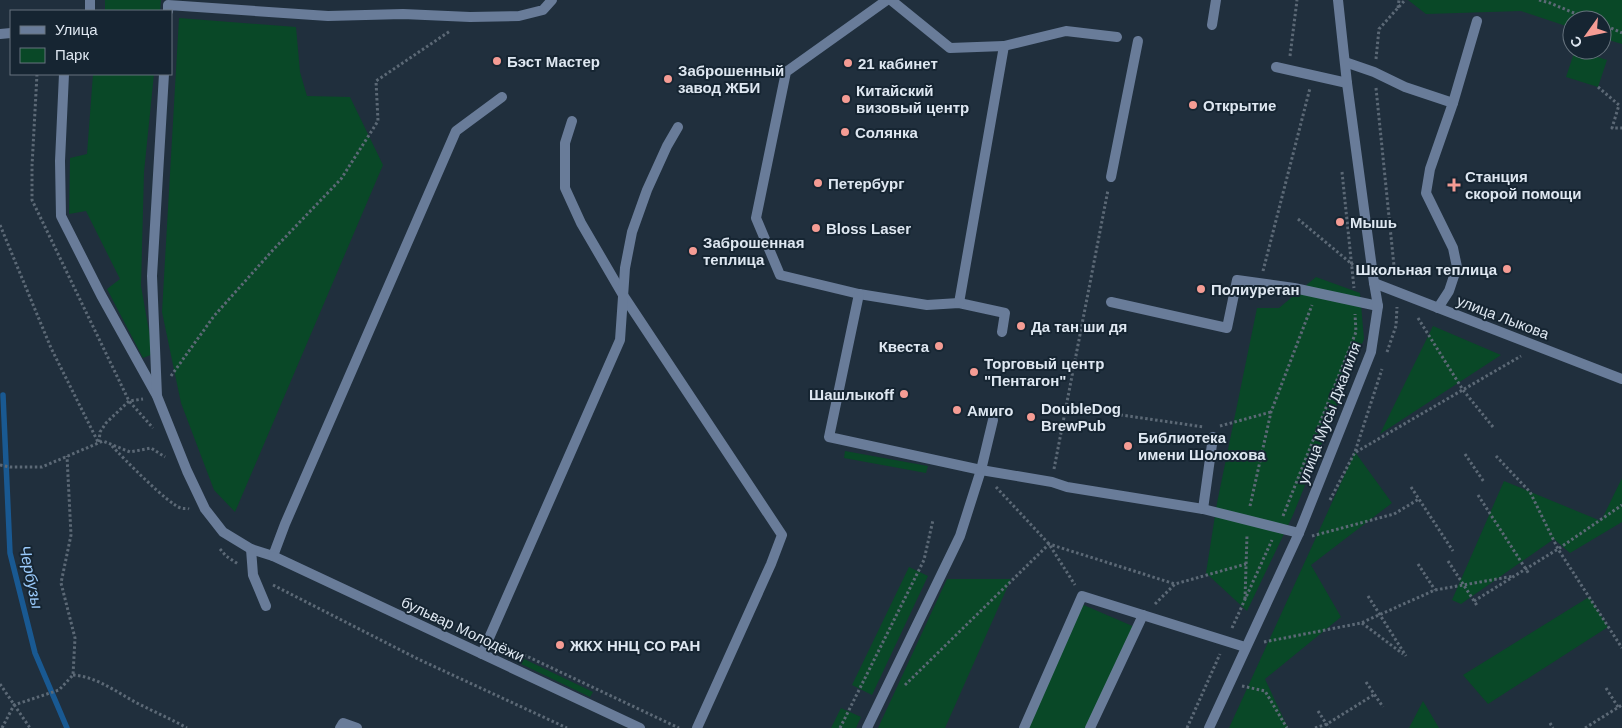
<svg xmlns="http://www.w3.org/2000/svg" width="1622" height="728" font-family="Helvetica,sans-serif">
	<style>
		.green { fill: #094827 }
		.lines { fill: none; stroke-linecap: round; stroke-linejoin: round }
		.stream { stroke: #195992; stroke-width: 5.5 }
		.path { stroke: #5c6976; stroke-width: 3; stroke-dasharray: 2.5 2.5; stroke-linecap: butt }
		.service { stroke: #697c99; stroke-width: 10 }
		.minor { stroke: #697c99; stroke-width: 10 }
		.poi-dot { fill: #f59c94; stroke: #162532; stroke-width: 2 }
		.labels { text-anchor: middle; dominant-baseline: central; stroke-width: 4; stroke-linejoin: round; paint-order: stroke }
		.poi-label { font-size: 15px; font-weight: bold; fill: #dee7f1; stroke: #162532; text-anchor: start }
		.street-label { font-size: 15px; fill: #dee7f1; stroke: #162532 }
		.water-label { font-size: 16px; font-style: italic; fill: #9acafb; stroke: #162532 }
	</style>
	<rect width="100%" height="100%" fill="#202f3d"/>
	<g class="green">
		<polygon points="105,0 161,0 160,11 105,11"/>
		<polygon points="1408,0 1622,0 1622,44 1602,38 1602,20 1572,20 1572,28 1521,11 1426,14"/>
		<polygon points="179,18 296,27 300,72 307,96 350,97 383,165 235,512 214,490 181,403 162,312"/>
		<polygon points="1575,50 1607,60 1598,87 1566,77"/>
		<polygon points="93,74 154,74 144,172 141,286 153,354 143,358 107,289 120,279 86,211 69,214 70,158 87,154"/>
		<polygon points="1316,277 1360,293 1364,339 1293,515 1247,611 1206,573 1217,503 1257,308 1279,308"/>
		<polygon points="1433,326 1501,355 1380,434"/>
		<polygon points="845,451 928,466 926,473 844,458"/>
		<polygon points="1355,452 1392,503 1311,565 1341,617 1265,679 1288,728 1229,728"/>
		<polygon points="1622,478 1622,522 1570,553 1554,539 1461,604 1452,600 1504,481 1601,521"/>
		<polygon points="909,567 928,576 872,695 852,685"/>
		<polygon points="947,579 1011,579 945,728 878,728"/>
		<polygon points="1589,597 1608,627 1488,704 1463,675"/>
		<polygon points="1079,603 1137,628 1090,728 1024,728"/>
		<polygon points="520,657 593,692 590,697 517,662"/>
		<polygon points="1423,701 1439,728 1409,728"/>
		<polygon points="841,708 861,717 856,728 831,728"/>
	</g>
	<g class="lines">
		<polyline class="stream" points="3,395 10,553 35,653 67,728"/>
		<g class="path">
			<polyline points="1539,0 1550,3 1591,20"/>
			<polyline points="1398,8 1399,0"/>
			<polyline points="1602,24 1622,33"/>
			<polyline points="1290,56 1297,0"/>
			<polyline points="1376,59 1379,29 1405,0"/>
			<polyline points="37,74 32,166 32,200 129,401 153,428"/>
			<polyline points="1598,87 1619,105 1612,128 1622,128"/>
			<polyline points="1376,88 1395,276"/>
			<polyline points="1342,172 1354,288"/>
			<polyline points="1298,219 1353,265"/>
			<polyline points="0,225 51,348 98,442"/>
			<polyline points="1263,271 1310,88"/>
			<polyline points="1418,318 1463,390 1493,427"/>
			<polyline points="1387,352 1396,326 1397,307"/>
			<polyline points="171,376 214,316 272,251 341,179 378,121 376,81 450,31"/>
			<polyline points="1066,407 1204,427"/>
			<polyline points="1220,426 1271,412"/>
			<polyline points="99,442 100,432 106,423 129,401 143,399"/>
			<path d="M112 446C123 458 169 505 181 508 184 509 187 508 189 509"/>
			<polyline points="1356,452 1521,356"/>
			<polyline points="1465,454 1484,482"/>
			<polyline points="1496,456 1530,492 1558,549 1622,648"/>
			<polyline points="0,465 10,467 42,467 103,441 130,452 151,448 165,457"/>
			<polyline points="1054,469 1108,190"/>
			<polyline points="996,487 1049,544 1075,585"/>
			<polyline points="1411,487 1453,551"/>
			<polyline points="1478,495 1529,574"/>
			<polyline points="1330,500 1355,452 1382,369"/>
			<polyline points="1250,506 1271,412 1312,305"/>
			<polyline points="1283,516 1356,332 1355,314"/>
			<polyline points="1312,536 1394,514 1419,499"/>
			<polyline points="220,549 226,556 238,564"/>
			<polyline points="1448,561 1478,607"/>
			<polyline points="1418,564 1435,590"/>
			<polyline points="273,585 418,659 567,728"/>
			<polyline points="1368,596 1406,656"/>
			<polyline points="1245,599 1247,535"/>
			<polyline points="1474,601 1558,549 1622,505"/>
			<polyline points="1155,604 1175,584 1246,564"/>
			<polyline points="1362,623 1403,654"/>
			<polyline points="1232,628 1272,540"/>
			<polyline points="1264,642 1361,623 1435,590 1514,576"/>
			<polyline points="501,644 679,728"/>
			<path d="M73 675C100 677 121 696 145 707 159 714 173 720 187 728"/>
			<polyline points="1366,682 1383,707"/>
			<polyline points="0,684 30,728"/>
			<polyline points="905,685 1049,544 1175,584"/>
			<polyline points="1242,686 1265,691 1287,728"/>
			<polyline points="1606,688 1618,707"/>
			<polyline points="1318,711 1329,728"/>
			<polyline points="1550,723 1553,728"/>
			<polyline points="2,728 14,705 59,690 73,675 75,638 61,583 71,535 67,456"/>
			<polyline points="840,728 924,560 933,520"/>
			<polyline points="1187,728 1220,654"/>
			<polyline points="1315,728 1327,724 1375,694"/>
			<polyline points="1585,728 1622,705"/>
		</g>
		<g class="service">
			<polyline points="887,0 786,72 756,218 780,275 859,294 927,305 959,303 1005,313 1002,332"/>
			<polyline points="891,0 950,48 1004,46 1066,31 1117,37"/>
			<polyline points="90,11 90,0"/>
			<polyline points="168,11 168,5 328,16 403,14 470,17 519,16 543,10 552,0"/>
			<polyline points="1212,25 1216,0"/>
			<polyline points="0,34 11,33"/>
			<polyline points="1345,62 1374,72 1405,87 1453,103"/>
			<polyline points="64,74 60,161 61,216 101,295 156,394"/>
			<polyline points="164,74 152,276 157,396 187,471 205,509 223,532 251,549 273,556 285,524 456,131 502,97"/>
			<polyline points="572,121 565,143 565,188 581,223 623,295 782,535 771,564 697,728"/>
			<polyline points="1111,177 1138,41"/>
			<polyline points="859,294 829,437 981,470 1052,482 1067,487 1203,509 1299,533"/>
			<polyline points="1111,302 1227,328 1237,280 1294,288 1378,306"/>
			<polyline points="959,303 1004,46"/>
			<polyline points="1438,308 1449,291 1457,267 1453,248 1426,193 1430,169 1453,103 1477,21"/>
			<polyline points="1203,509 1213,437"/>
			<polyline points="251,549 253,575 266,606"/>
			<polyline points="482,654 620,340 625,268 632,232 647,190 667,146 678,127"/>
			<polyline points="340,728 343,723 357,728"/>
			<polyline points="867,728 960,536 981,470 993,420"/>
			<polyline points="1024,728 1082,596 1245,647"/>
			<polyline points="1090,728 1143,615"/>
		</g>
		<g class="minor">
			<polyline points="1276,67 1347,83"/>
			<polyline points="1374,283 1622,379"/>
			<polyline points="273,556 640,728"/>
			<polyline points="1209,728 1299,533 1371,352 1378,306 1374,283 1347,83 1338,0"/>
		</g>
	</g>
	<g class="poi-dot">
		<circle cx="497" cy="61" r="5"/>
		<circle cx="848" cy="63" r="5"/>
		<circle cx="668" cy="79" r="5"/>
		<circle cx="846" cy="99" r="5"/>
		<circle cx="1193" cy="105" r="5"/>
		<circle cx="845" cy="132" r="5"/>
		<circle cx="818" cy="183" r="5"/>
		<path d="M1451.5 177.5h5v5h5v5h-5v5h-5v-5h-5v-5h5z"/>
		<circle cx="1340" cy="222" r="5"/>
		<circle cx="816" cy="228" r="5"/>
		<circle cx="693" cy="251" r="5"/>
		<circle cx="1507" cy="269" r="5"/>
		<circle cx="1201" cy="289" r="5"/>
		<circle cx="1021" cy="326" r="5"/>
		<circle cx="939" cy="346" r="5"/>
		<circle cx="974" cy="372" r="5"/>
		<circle cx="904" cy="394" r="5"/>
		<circle cx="957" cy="410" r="5"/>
		<circle cx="1031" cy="417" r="5"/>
		<circle cx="1128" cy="446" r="5"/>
		<circle cx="560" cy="645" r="5"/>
	</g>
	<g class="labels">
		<g class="poi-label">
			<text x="507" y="61">Бэст Мастер</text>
			<text x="858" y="63">21 кабинет</text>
			<text x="678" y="70">Заброшенный<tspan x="678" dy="17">завод ЖБИ</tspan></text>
			<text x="856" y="90">Китайский<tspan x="856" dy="17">визовый центр</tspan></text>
			<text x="1203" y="105">Открытие</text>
			<text x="855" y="132">Солянка</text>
			<text x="1465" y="176">Станция<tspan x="1465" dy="17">скорой помощи</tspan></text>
			<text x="828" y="183">Петербург</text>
			<text x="1350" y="222">Мышь</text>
			<text x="826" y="228">Bloss Laser</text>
			<text x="703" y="242">Заброшенная<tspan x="703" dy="17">теплица</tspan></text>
			<text x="1497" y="269" text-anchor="end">Школьная теплица</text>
			<text x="1211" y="289">Полиуретан</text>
			<text x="1031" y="326">Да тан ши дя</text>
			<text x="929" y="346" text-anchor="end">Квеста</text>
			<text x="984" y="363">Торговый центр<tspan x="984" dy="17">"Пентагон"</tspan></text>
			<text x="894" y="394" text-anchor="end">Шашлыкoff</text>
			<text x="1041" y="408">DoubleDog<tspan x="1041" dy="17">BrewPub</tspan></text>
			<text x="967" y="410">Амиго</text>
			<text x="1138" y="437">Библиотека<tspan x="1138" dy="17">имени Шолохова</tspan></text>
			<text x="570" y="645">ЖКХ ННЦ СО РАН</text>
		</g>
		<g class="street-label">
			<text transform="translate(1503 317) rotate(21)">улица Лыкова</text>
			<text transform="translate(1329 413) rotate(-69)">улица Мусы Джалиля</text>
			<text transform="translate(463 629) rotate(25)">бульвар Молодёжи</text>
		</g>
		<g class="water-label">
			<text transform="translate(31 577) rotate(78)">Чербузы</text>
		</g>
	</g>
	<rect x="10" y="10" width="162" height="65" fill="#162532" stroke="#66737e"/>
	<rect x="20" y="26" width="25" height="8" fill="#697c99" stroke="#66737e"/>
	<text x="55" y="35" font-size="15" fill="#dee7f1">Улица</text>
	<rect x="20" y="48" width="25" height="15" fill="#094827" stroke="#66737e"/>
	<text x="55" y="60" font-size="15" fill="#dee7f1">Парк</text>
	<g transform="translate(1587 35) rotate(237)"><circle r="24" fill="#162532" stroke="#66737e"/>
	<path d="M0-4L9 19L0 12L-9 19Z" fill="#f59c94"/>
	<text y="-8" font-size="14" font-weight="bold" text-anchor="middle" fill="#dee7f1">С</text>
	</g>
</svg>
